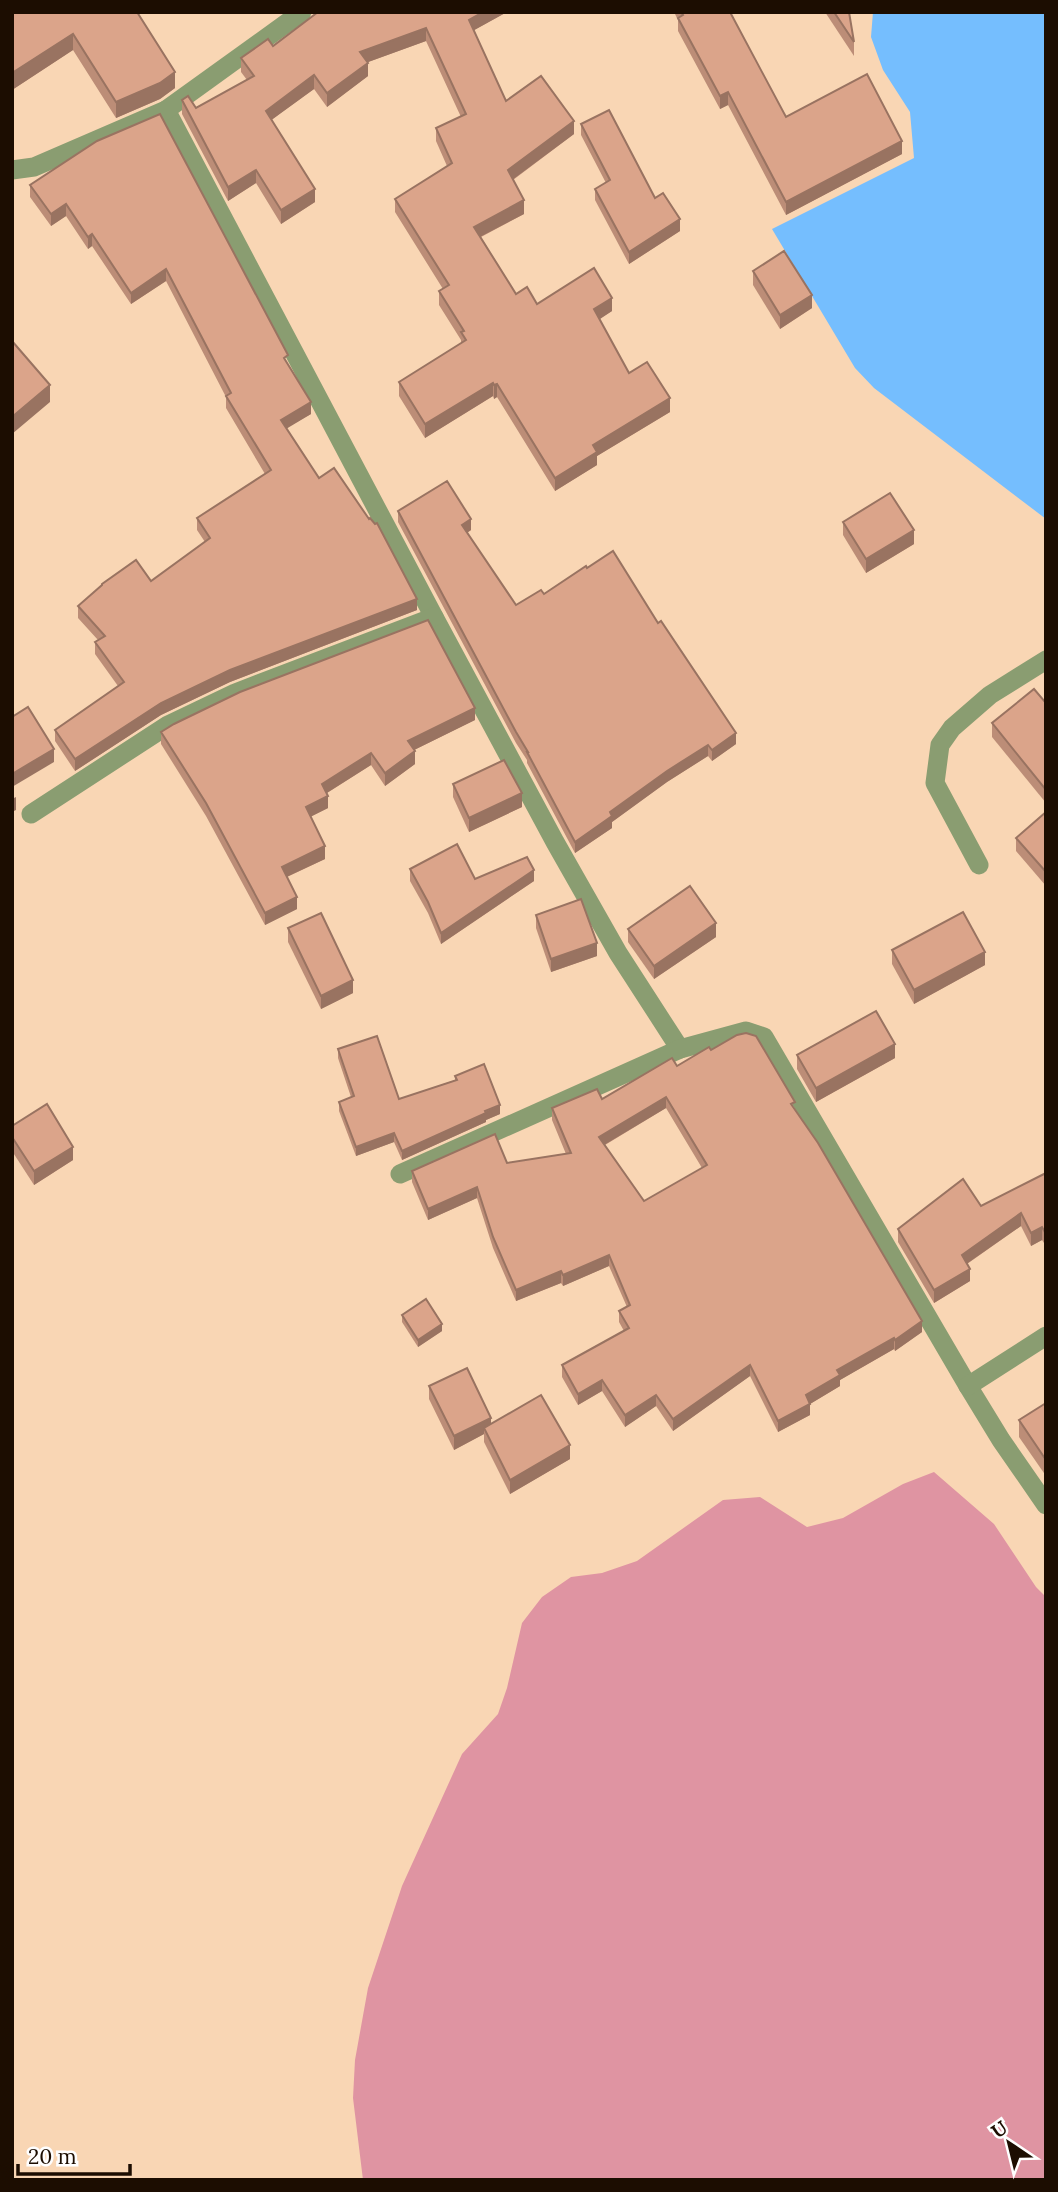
<svg xmlns="http://www.w3.org/2000/svg" width="1058" height="2192" font-family="Lora,serif">
	<style>
		.green { fill: #df94a2 }
		.water { fill: #75befe }
		.lines { fill: none; stroke-linecap: round; stroke-linejoin: round }
		.minor { stroke: #8a9d71; stroke-width: 19 }
		.wall { fill: #bc8d77; fill-rule: evenodd }
		.shaded-wall { fill: #997361 }
		.building { fill: #dba48a; stroke: #997361; stroke-width: 2; fill-rule: evenodd }
	</style>
	<rect width="100%" height="100%" fill="#f9d6b4"/>
	<polygon class="green" points="934,1472 994,1524 1036,1587 1046,1597 1046,2180 363,2180 353,2098 355,2060 368,1988 402,1886 462,1754 498,1714 507,1688 522,1623 542,1597 571,1577 602,1573 637,1561 723,1500 760,1497 807,1527 843,1518 903,1484"/>
	<polygon class="water" points="873,12 1046,12 1046,519 874,388 855,368 772,229 914,158 910,112 883,70 871,37"/>
	<g class="lines">
		<g class="minor">
			<polyline points="166,110 434,617 555,842 618,953 680,1049"/>
			<polyline points="12,170 34,167 166,110 302,12"/>
			<polyline points="31,814 168,725 235,693 434,617"/>
			<polyline points="979,865 935,783 940,745 952,728 990,695 1046,660"/>
			<polyline points="400,1174 680,1049 746,1031 764,1037 968,1386 1001,1440 1046,1505"/>
			<polyline points="968,1386 1046,1336"/>
		</g>
	</g>
	<g class="wall">
		<polygon points="137,12 175,88 160,99 116,118 73,50 12,90 12,14"/>
		<polygon points="318,12 507,12 474,30 506,101 574,134 513,180 524,214 481,237 516,294 537,304 612,311 599,319 629,373 670,412 597,456 597,465 555,491 497,397 494,399 493,396 425,438 399,396 399,382 461,343 461,340 439,305 439,291 443,289 395,212 395,199 447,166 436,141 436,128 461,117 426,41 368,62 368,76 327,107 314,89 271,120 315,202 281,224 256,183 228,201 182,114 182,100 196,108 247,80 241,72 241,58 273,46"/>
		<polygon points="674,12 730,12 786,117 902,154 786,215 728,105 720,109 678,31 678,20"/>
		<polygon points="825,12 849,12 854,42 854,56"/>
		<polygon points="581,124 655,198 680,231 629,264 595,200 595,189 606,183 581,135"/>
		<polygon points="97,141 288,364 311,414 286,428 319,478 417,610 230,682 161,715 75,771 55,741 55,730 118,686 95,654 95,642 98,640 78,618 78,606 102,586 102,584 151,581 205,542 197,530 197,518 265,474 226,408 226,397 166,281 131,304 92,246 88,249 66,216 51,226 30,197 30,185"/>
		<polygon points="753,271 812,308 780,329 753,285"/>
		<polygon points="398,511 471,530 467,533 516,605 544,594 736,744 712,761 708,756 667,782 612,822 612,828 575,853 527,763 527,760 516,743 398,522"/>
		<polygon points="843,522 914,544 866,573 843,535"/>
		<polygon points="1046,703 1046,803 992,737 992,723"/>
		<polygon points="475,720 414,750 415,764 385,786 371,765 327,793 328,808 310,817 325,859 287,877 297,909 265,925 206,816 161,744 161,732"/>
		<polygon points="453,784 522,807 469,832 453,797"/>
		<polygon points="1046,812 1046,886 1016,851 1016,838"/>
		<polygon points="410,869 475,879 534,881 441,944 428,913 410,881"/>
		<polygon points="536,915 597,956 551,972 536,928"/>
		<polygon points="288,928 353,993 321,1009 288,942"/>
		<polygon points="628,929 716,937 654,979 628,942"/>
		<polygon points="892,950 985,965 914,1004 892,964"/>
		<polygon points="338,1049 399,1099 455,1080 455,1076 500,1114 486,1120 486,1122 402,1160 394,1142 356,1156 339,1111 339,1102 351,1097 338,1058"/>
		<path d="M711 1050 795 1109 922 1332 895 1351 894 1349 840 1380V1386L810 1404V1415L778 1432 750 1376 673 1431 656 1406 625 1427 602 1391 578 1405 562 1377V1365L624 1331 619 1322V1311L627 1307 609 1266 563 1286 561 1283 516 1301 493 1248 477 1198 428 1220 412 1182V1171L507 1163 566 1154 552 1120V1108L602 1099 677 1066ZM666 1108 702 1168 644 1201 605 1145Z"/>
		<polygon points="797,1055 895,1058 816,1102 797,1069"/>
		<polygon points="12,1126 73,1160 34,1185 12,1151"/>
		<polygon points="1046,1173 1046,1246 1042,1240 1031,1246 1021,1226 967,1264 970,1281 934,1303 898,1242 898,1229 981,1206"/>
		<polygon points="402,1315 442,1331 418,1347 402,1322"/>
		<polygon points="429,1386 491,1424 570,1459 510,1494 484,1442 484,1434 454,1450 429,1399"/>
		<polygon points="1046,1403 1046,1476 1019,1437 1019,1420"/>
	</g>
	<g class="shaded-wall">
		<polygon points="483,12 507,12 469,33 469,20"/>
		<polygon points="426,28 426,41 360,65 360,52"/>
		<polygon points="73,34 73,50 12,90 12,73"/>
		<polygon points="368,63 368,76 327,107 327,93"/>
		<polygon points="175,72 175,88 160,99 116,118 116,102"/>
		<polygon points="314,75 314,89 266,124 266,111"/>
		<polygon points="728,92 728,105 720,109 720,96"/>
		<polygon points="574,121 574,134 508,183 508,170"/>
		<polygon points="902,141 902,154 786,215 786,202"/>
		<polygon points="256,170 256,183 228,201 228,187"/>
		<polygon points="315,189 315,202 281,224 281,210"/>
		<polygon points="524,200 524,214 474,240 474,227"/>
		<polygon points="66,204 66,216 51,226 51,214"/>
		<polygon points="680,219 680,231 629,264 629,252"/>
		<polygon points="92,234 92,246 88,249 88,237"/>
		<polygon points="166,269 166,281 131,304 131,293"/>
		<polygon points="812,295 812,308 780,329 780,315"/>
		<polygon points="612,298 612,311 594,323 594,309"/>
		<polygon points="493,383 493,396 425,438 425,424"/>
		<polygon points="497,384 497,397 494,399 494,385"/>
		<polygon points="50,385 50,402 12,434 12,417"/>
		<polygon points="670,398 670,412 597,456 597,465 555,491 555,478 593,445"/>
		<polygon points="311,402 311,414 281,432 281,420"/>
		<polygon points="471,519 471,530 462,536 462,525"/>
		<polygon points="914,530 914,544 866,573 866,559"/>
		<polygon points="417,599 417,610 230,682 161,715 75,771 75,759 161,703 230,670"/>
		<polygon points="475,708 475,720 408,753 408,741"/>
		<polygon points="736,733 736,744 712,761 712,750"/>
		<polygon points="708,745 708,756 667,782 612,822 612,828 575,853 575,842 610,812 667,771"/>
		<polygon points="54,749 54,762 12,787 12,774"/>
		<polygon points="415,751 415,764 385,786 385,773"/>
		<polygon points="371,753 371,765 322,796 322,784"/>
		<polygon points="522,793 522,807 469,832 469,818"/>
		<polygon points="328,796 328,808 306,819 306,807"/>
		<polygon points="16,797 16,810 12,812 12,799"/>
		<polygon points="325,846 325,859 282,879 282,867"/>
		<polygon points="534,870 534,881 441,944 441,933"/>
		<polygon points="297,897 297,909 265,925 265,913"/>
		<polygon points="716,923 716,937 654,979 654,966"/>
		<polygon points="597,943 597,956 551,972 551,959"/>
		<polygon points="985,952 985,965 914,1004 914,990"/>
		<polygon points="353,980 353,993 321,1009 321,996"/>
		<polygon points="895,1044 895,1058 816,1102 816,1088"/>
		<polygon points="666,1097 666,1108 599,1148 599,1137"/>
		<polygon points="500,1105 500,1114 486,1120 486,1122 402,1160 402,1151"/>
		<polygon points="394,1133 394,1142 356,1156 356,1147"/>
		<polygon points="73,1147 73,1160 34,1185 34,1171"/>
		<polygon points="477,1187 477,1198 428,1220 428,1209"/>
		<polygon points="1021,1213 1021,1226 962,1267 962,1255"/>
		<polygon points="1042,1227 1042,1240 1031,1246 1031,1233"/>
		<polygon points="609,1255 609,1266 563,1286 563,1275"/>
		<polygon points="970,1269 970,1281 934,1303 934,1290"/>
		<polygon points="561,1271 561,1283 516,1301 516,1290"/>
		<polygon points="922,1321 922,1332 895,1351 895,1340"/>
		<polygon points="442,1324 442,1331 418,1347 418,1340"/>
		<polygon points="894,1338 894,1349 840,1380 840,1386 810,1404 810,1415 778,1432 778,1421 806,1395 837,1370"/>
		<polygon points="750,1365 750,1376 673,1431 673,1419"/>
		<polygon points="602,1380 602,1391 578,1405 578,1394"/>
		<polygon points="656,1395 656,1406 625,1427 625,1415"/>
		<polygon points="491,1418 491,1431 484,1428 484,1434 454,1450 454,1436"/>
		<polygon points="570,1445 570,1459 510,1494 510,1480"/>
	</g>
	<g class="building">
		<polygon points="15,12 137,12 175,72 160,83 116,102 73,34 12,73 12,14"/>
		<polygon points="318,12 483,12 469,20 506,101 541,76 574,121 508,170 524,200 474,227 516,294 527,287 537,304 594,268 612,298 594,309 629,373 647,362 670,398 593,445 597,452 555,478 497,384 494,385 493,383 425,424 399,382 466,340 461,332 464,331 439,291 449,285 395,199 452,163 436,128 466,114 426,28 360,52 368,63 327,93 314,75 266,111 315,189 281,210 256,170 228,187 182,100 188,96 196,108 254,76 241,58 268,39 273,46"/>
		<polygon points="681,12 730,12 786,117 867,74 902,141 786,202 728,92 720,96 678,18 683,15"/>
		<polygon points="834,12 849,12 854,42"/>
		<polygon points="609,110 655,198 663,193 680,219 629,252 595,189 610,180 581,124"/>
		<polygon points="160,114 288,355 284,358 311,402 281,420 319,478 334,468 369,519 370,518 375,524 377,523 417,599 230,670 161,703 75,759 55,730 124,682 95,642 105,636 78,606 102,585 102,584 136,560 151,581 210,538 197,518 271,470 226,396 231,393 166,269 131,293 92,234 88,237 66,204 51,214 30,185 97,141"/>
		<polygon points="784,251 812,295 780,315 753,271"/>
		<polygon points="12,341 50,385 12,417"/>
		<polygon points="447,481 471,519 462,525 516,605 541,590 544,594 586,566 587,568 613,551 658,623 661,621 736,733 712,750 708,745 667,771 610,812 612,816 575,842 527,752 528,752 516,732 398,511"/>
		<polygon points="890,493 914,530 866,559 843,522"/>
		<polygon points="428,620 475,708 408,741 415,751 385,773 371,753 322,784 328,796 306,807 325,846 282,867 297,897 265,913 206,803 161,732 174,724 240,692"/>
		<polygon points="1034,689 1046,703 1046,790 992,723"/>
		<polygon points="28,707 54,749 12,774 12,717"/>
		<polygon points="504,760 522,793 469,818 453,784"/>
		<polygon points="1046,812 1046,872 1016,838"/>
		<polygon points="457,844 475,879 527,857 534,870 441,933 428,902 410,869"/>
		<polygon points="690,886 716,923 654,966 628,929"/>
		<polygon points="581,899 597,943 551,959 536,915"/>
		<polygon points="963,912 985,952 914,990 892,950"/>
		<polygon points="321,913 353,980 321,996 288,928"/>
		<polygon points="876,1011 895,1044 816,1088 797,1055"/>
		<path d="M746 1033 756 1036 795 1102 791 1104 818 1143 922 1321 895 1340 894 1338 837 1370 840 1375 806 1395 810 1404 778 1421 750 1365 673 1419 656 1395 625 1415 602 1380 578 1394 562 1365 629 1328 619 1311 630 1305 609 1255 563 1275 561 1271 516 1290 493 1237 477 1187 428 1209 412 1171 495 1134 507 1163 571 1153 552 1108 597 1089 602 1099 672 1058 677 1066 709 1047 711 1050 737 1035ZM666 1097 707 1165 644 1201 599 1137Z"/>
		<polygon points="377,1036 399,1099 457,1080 455,1076 484,1064 500,1105 485,1111 486,1113 402,1151 394,1133 356,1147 339,1102 354,1096 338,1049"/>
		<polygon points="47,1104 73,1147 34,1171 12,1137 12,1126"/>
		<polygon points="1046,1173 1046,1234 1042,1227 1031,1233 1021,1213 962,1255 970,1269 934,1290 898,1229 963,1179 981,1206"/>
		<polygon points="426,1299 442,1324 418,1340 402,1315"/>
		<polygon points="467,1368 491,1418 454,1436 429,1386"/>
		<polygon points="541,1395 570,1445 510,1480 484,1428"/>
		<polygon points="1046,1403 1046,1460 1019,1420"/>
	</g>
	<rect width="1058" height="2192" fill="none" stroke="#1c0d01" stroke-width="28"/>
	<g transform="translate(1009 2143) rotate(325)" stroke="#fefefe" stroke-width="5" paint-order="stroke">
	<path d="M0-5L12 26L0 18L-12 26Z" fill="#1c0d01"/>
	<text y="-10" font-size="19" font-weight="bold" text-anchor="middle" fill="#1c0d01">U</text>
	</g>
	<path d="M18 2164v10h112v-10" fill="none" stroke="#1c0d01" stroke-width="3.5"/>
	<text x="28" y="2164" font-size="21" fill="#1c0d01" stroke="#fefefe" stroke-width="5" paint-order="stroke">20 m</text>
</svg>
